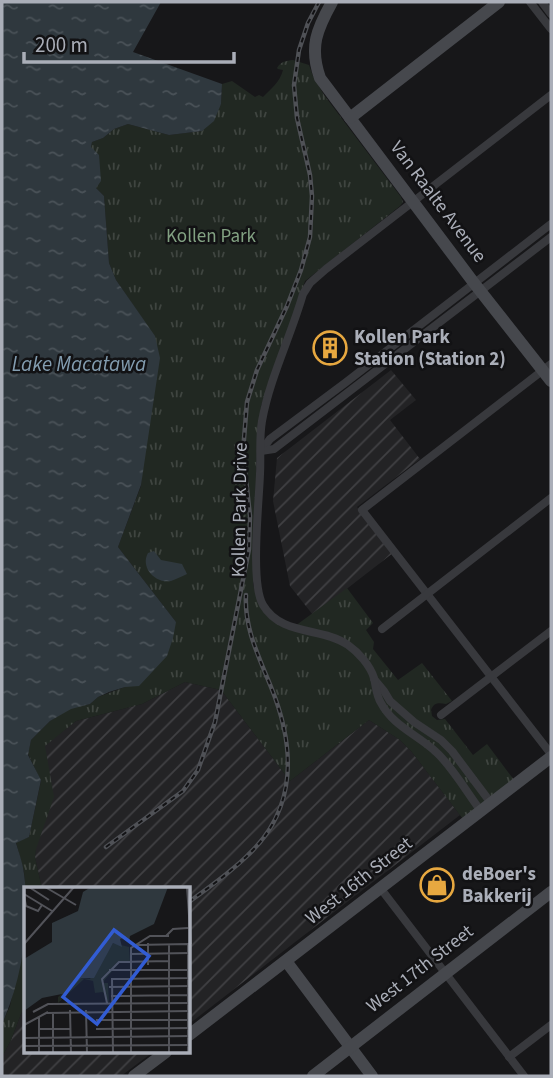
<svg xmlns="http://www.w3.org/2000/svg" width="553" height="1078" font-family="'Source Sans 3',sans-serif">
	<style>
		.industrial { fill: url(#industrial-furrows) }
		.grass { fill: url(#grass-tufts) }
		.water { fill: url(#water-ripples) }
		.lines { fill: none; stroke-linecap: round; stroke-linejoin: round }
		.street { stroke: #38393d; stroke-width: 8 }
		.secondary { stroke: #46484d; stroke-width: 12 }
		.rail-casing { stroke: #4f5156; stroke-width: 4.5 }
		.rail { stroke: #121214; stroke-width: 2; stroke-dasharray: 5; stroke-linecap: butt }
		.labels { text-anchor: middle; dominant-baseline: central; stroke-width: 5; stroke-linejoin: round; paint-order: stroke }
		.street-label { font-size: 19px; fill: #aaaeb8; stroke: #121214 }
		.park-label { font-size: 19px; fill: #82a182; stroke: #121214 }
		.poi-label { font-size: 19px; font-weight: bold; fill: #aaaeb8; stroke: #121214; text-anchor: start }
		.water-label { font-size: 21px; font-style: italic; fill: #839db0; stroke: #121214 }
		.inset-road { fill: none; stroke: #525359; stroke-width: 2 }
		.view { fill: #325cd3; fill-opacity: 0.15; stroke: #325cd3; stroke-width: 3.5 }
		.inset-edge { fill: none; stroke: #aaaeb8; stroke-width: 3.5 }
	</style>
	<defs>
		<pattern id="industrial-furrows" width="10" height="10" patternUnits="userSpaceOnUse" patternTransform="scale(1.75)"><rect width="10" height="10" fill="#232325"/><path d="M-1 1l2-2M0 10L10 0M9 11l2-2" fill="none" stroke="#404043"/></pattern>
		<pattern id="grass-tufts" width="24" height="20" patternUnits="userSpaceOnUse" patternTransform="scale(1.75)"><rect width="24" height="20" fill="#212822"/><path d="M3 7l-1-3M5 7V3M7 7l1-3M15 17l-1-3M17 17v-4M19 17l1-3" fill="none" stroke="#3f4540"/></pattern>
		<pattern id="water-ripples" width="26" height="14" patternUnits="userSpaceOnUse" patternTransform="scale(1.75)"><rect width="26" height="14" fill="#2f383e"/><path d="M2 4q2-2 4 0t4 0M15 11q2-2 4 0t4 0" fill="none" stroke="#4a5258"/></pattern>
	</defs>
	<rect width="100%" height="100%" fill="#171719"/>
	<g class="industrial">
		<polygon points="391,370 416,400 390,420 420,459 357,507 393,553 313,615 290,586 273,501 277,458"/>
		<polygon points="185,682 221,690 290,781 369,720 400,740 411,751 460,815 189,1024 189,889 42,889 35,857 44,746 76,721 142,704"/>
		<polygon points="26,1001 26,1052 153,1052 121,1076 2,1076 2,1057 11,1040"/>
	</g>
	<g class="grass">
		<path d="M293 60 309 65 313 76 324 95 401 197 403 202 400 206 305 281 261 406 257 449 253 584C259 609 265 622 291 629L347 588 373 623 366 630 374 642 373 649 398 680 422 663 452 701 446 704C439 703 434 702 431 710L432 716 437 720 445 719 473 755 487 744 514 780 463 819 411 751 400 740 369 720 290 781 221 690 185 682 142 704 76 721 45 746 54 797 36 849 35 857 42 889H26V896L24 872 16 842 29 837 41 781 28 754 31 740 50 721 71 708 90 704 98 697 125 687 176 622 118 547 141 486 151 331 116 280 109 263 104 196 96 188 91 147 92 142 103 138 114 129 128 124 169 135 202 131 221 104 222 84 232 81 255 97 259 95 263 97C271 89 280 82 283 70L278 69 277 68C281 61 286 61 293 60Z"/>
		<polygon points="26,934 26,1001 11,1040 2,1057 2,1024 10,1006"/>
	</g>
	<g class="water">
		<path d="M2 2H161L133 52 222 84 221 104 214 121 202 131 169 135 128 124 114 129 103 138 92 142 91 147 99 155 101 181 96 188 104 196 109 263 116 280 155 336 160 358 141 485 118 547 176 622 173 638 167 656 139 686 125 687 109 692 98 697 90 704 71 709 50 721 31 740 28 755 41 780 29 837 16 843C19 853 23 864 24 874 31 923 22 979 2 1024Z"/>
		<path d="M154 551 161 560 182 564 187 574C182 576 177 579 171 581 155 584 140 567 148 553Z"/>
	</g>
	<g class="lines">
		<g class="street">
			<polyline points="530,2 551,29"/>
			<polyline points="542,2 551,14"/>
			<polyline points="551,364 362,510 551,754"/>
			<polyline points="261,451 270,439 345,383 551,224"/>
			<polyline points="261,451 274,449 551,237"/>
			<polyline points="382,629 551,498"/>
			<polyline points="374,679 384,691 390,701 414,722 441,740 452,751 491,803"/>
			<polyline points="441,715 551,631"/>
			<path d="M481 811C468 794 451 765 436 752 418 735 393 726 381 703 376 695 376 686 374 678 370 665 358 652 348 645 322 627 281 636 263 605 250 583 259 503 260 474 261 456 259 438 262 421 270 377 291 336 303 294L310 283 326 269 551 95"/>
			<polyline points="381,889 524,1076"/>
			<polyline points="509,1057 551,1025"/>
		</g>
		<g class="secondary">
			<path d="M332 2C317 29 309 47 320 78L474 283 551 381"/>
			<polyline points="350,118 499,2"/>
			<polyline points="286,961 372,1076"/>
			<polyline points="189,1035 551,757"/>
			<polyline points="134,1076 166,1052"/>
			<polyline points="313,1076 551,892"/>
		</g>
		<defs>
			<g id="rail">
				<polyline points="106,847 183,791 198,770 215,722 249,549 250,516 243,451 247,402 257,370 287,306 301,270 310,237 312,196 310,175 297,118 294,85 299,50 308,23 319,2"/>
				<path d="M189 902C209 887 230 873 248 855 298 808 295 746 271 687 259 657 244 628 246 595"/>
			</g>
		</defs>
		<use href="#rail" class="rail-casing"/>
		<use href="#rail" class="rail"/>
	</g>
	<defs>
		<symbol id="building-ring" viewBox="-11 -11 22 22"><circle r="9.5" fill="#121214" stroke="#e7a840" stroke-width="1.5"/><path d="M-4-6H4V6H1V3H-1V6H-4ZM-2.5-4.3h1.7v1.8h-1.7ZM.8-4.3h1.7v1.8H.8ZM-2.5-1h1.7V.8h-1.7ZM.8-1h1.7V.8H.8Z" fill="#e7a840"/></symbol>
		<symbol id="shop-ring" viewBox="-11 -11 22 22"><circle r="9.5" fill="#121214" stroke="#e7a840" stroke-width="1.5"/><path d="M-5-2.5h2.3a2.7 3.5 0 0 1 5.4 0H5L5.5 6h-11ZM-1.5-2.5h3a1.5 2.3 0 0 0-3 0Z" fill="#e7a840"/></symbol>
	</defs>
	<g fill-rule="evenodd">
		<use href="#building-ring" x="311" y="329" width="38" height="38"/>
		<use href="#shop-ring" x="418" y="866" width="38" height="38"/>
	</g>
	<g class="labels">
		<g class="street-label">
			<text transform="translate(438 202) rotate(53)">Van Raalte Avenue</text>
			<text transform="translate(240 510) rotate(-89)">Kollen Park Drive</text>
			<text transform="translate(359 881) rotate(-38)">West 16th Street</text>
			<text transform="translate(420 969) rotate(-38)">West 17th Street</text>
		</g>
		<g class="park-label">
			<text x="211" y="236">Kollen Park</text>
		</g>
		<g class="poi-label">
			<text x="354" y="337">Kollen Park<tspan x="354" dy="22">Station (Station 2)</tspan></text>
			<text x="462" y="874">deBoer's<tspan x="462" dy="22">Bakkerij</tspan></text>
		</g>
		<g class="water-label">
			<text x="79" y="364">Lake Macatawa</text>
		</g>
	</g>
	<g transform="translate(24 887)">
		<rect width="166" height="166" fill="#171719"/>
		<path d="M89 56 105 60 106 74 96 75 78 96H84L85 116 79 105 71 106 69 94 60 92 34 116V110L57 91 66 92Z" fill="#212822"/>
		<path d="M67 0H144L130 37 106 49 105 55 102 50 96 52 98 60 89 56 70 91H57L43 106 18 111 0 124V72L28 55V36L54 24 59 5Z" fill="#2f383e"/>
		<path class="inset-road" d="M5 0 25 13M21 0 52 18M163 0 167 57M0 7 28 24M0 9 2 19 14 24 18 18M142 49 149 42 164 41M124 56V78M0 57 50 0M145 57V166M111 58 164 57V166M106 67 166 66M85 83H166M85 100 167 99M87 109 164 108M83 116 78 92 95 75 145 74M46 123 47 166M62 123 63 166M9 125 24 117 167 116M22 126 166 124M29 126V166M15 130V166M72 133H167M0 138 24 125M15 142H46M72 142 167 141M0 151 167 149M0 159 167 158M89 166 88 92 165 91M107 166V61L126 49H145"/>
		<path class="view" d="M90 43 125 69 73 137 39 110Z"/>
		<rect width="166" height="166" class="inset-edge"/>
	</g>
	<rect width="553" height="1078" fill="none" stroke="#aaaeb8" stroke-width="7"/>
	<path d="M24 52v10h210v-10" fill="none" stroke="#aaaeb8" stroke-width="3.5"/>
	<text x="35" y="52" font-size="21" fill="#aaaeb8" stroke="#121214" stroke-width="5" paint-order="stroke">200 m</text>
</svg>
